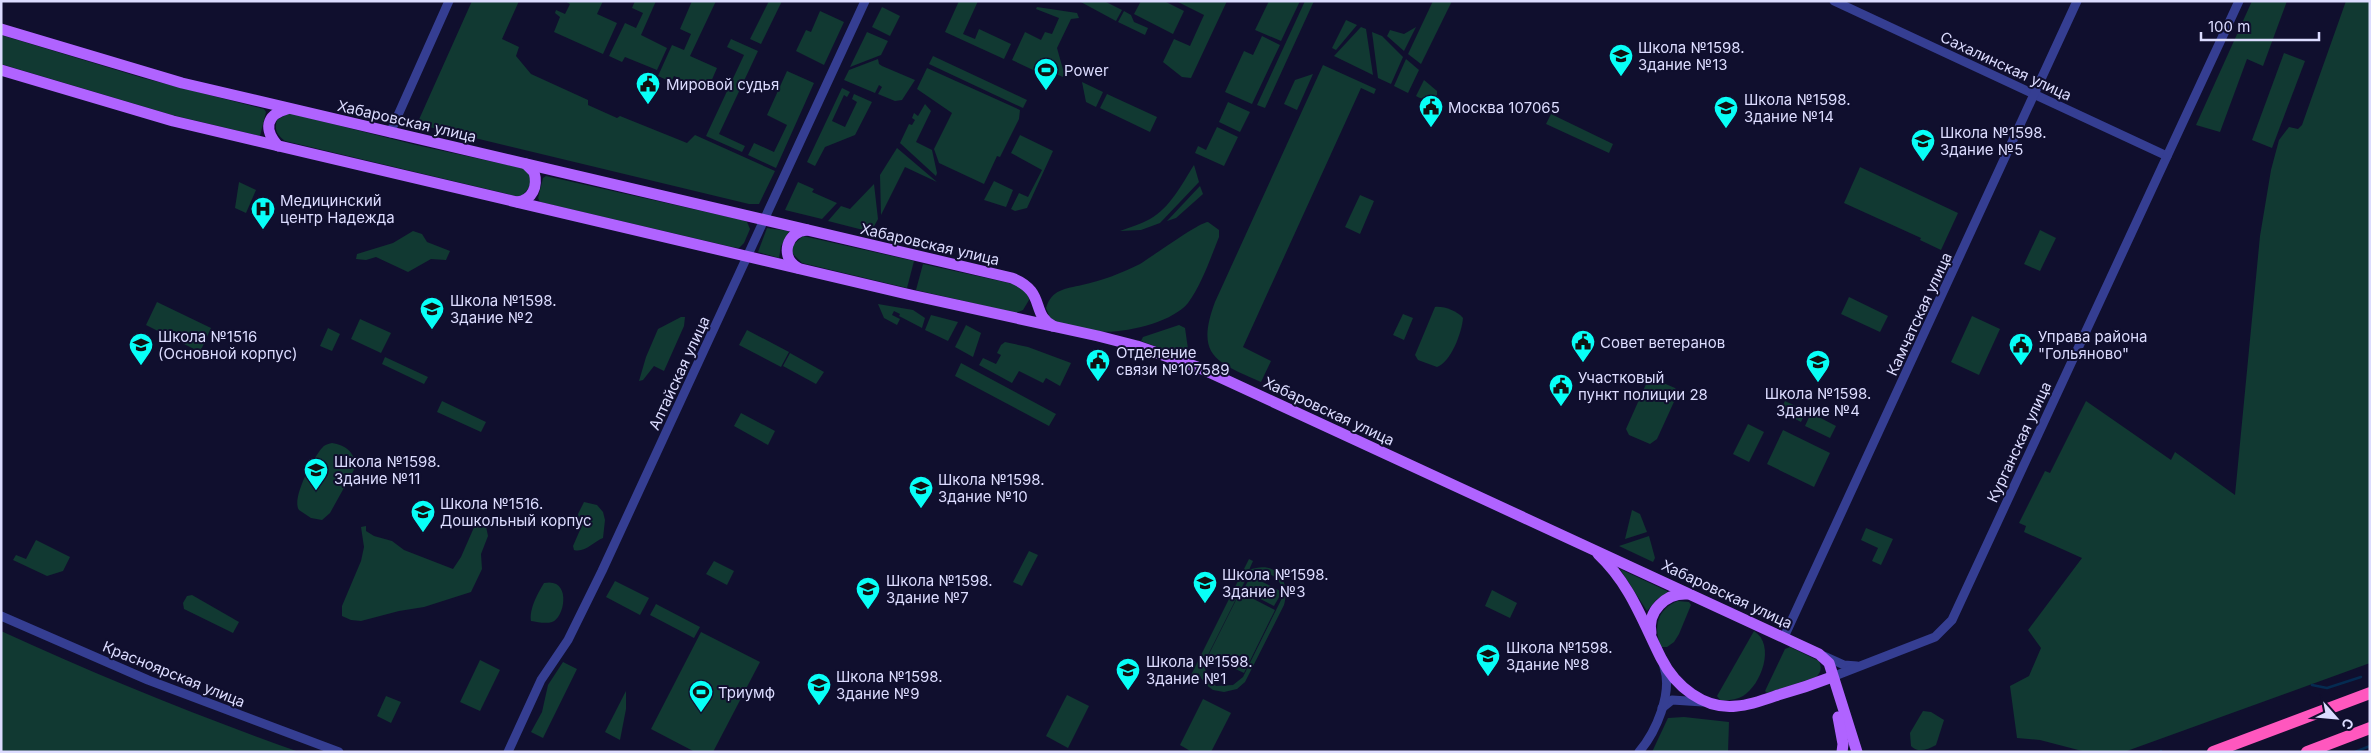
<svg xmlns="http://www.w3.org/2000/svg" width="2371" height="753" font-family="Inter,sans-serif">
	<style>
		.green { fill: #113932; fill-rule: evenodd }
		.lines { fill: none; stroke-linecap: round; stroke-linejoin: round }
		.stream { stroke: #052b51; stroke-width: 2.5 }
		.minor { stroke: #353e92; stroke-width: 9 }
		.major { stroke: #b063ff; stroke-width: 11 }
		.highway { stroke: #ff57be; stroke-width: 12 }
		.labels { text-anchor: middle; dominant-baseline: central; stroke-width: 4; stroke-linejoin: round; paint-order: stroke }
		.poi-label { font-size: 15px; fill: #dcdcff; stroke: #100f2e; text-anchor: start }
		.street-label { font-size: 15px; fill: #dcdcff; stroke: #100f2e }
	</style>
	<rect width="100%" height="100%" fill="#100f2e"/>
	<g class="green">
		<polygon points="472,1 519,1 502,39 519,47 516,56 531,74 588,100 588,105 617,118 620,116 687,143 695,135 775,171 759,204 749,204 417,124"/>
		<polygon points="565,1 603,1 597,14 617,23 603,54 554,32 560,17 555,13 556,10 565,14 570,4"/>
		<polygon points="635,1 656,1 641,35 667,48 657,70 625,57 622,62 609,56 625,23 636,28 643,13 632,8"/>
		<polygon points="692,1 716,1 690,56 717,68 707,91 674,76 671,82 658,76 672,45 684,50 691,34 680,29"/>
		<polygon points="769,1 782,1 761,44 750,39"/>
		<polygon points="959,1 978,1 963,34 975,39 979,29 1011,44 1004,59 945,32"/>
		<polygon points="1079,1 1104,1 1122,10 1116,21"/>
		<polygon points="1141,1 1164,1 1184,11 1173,34 1134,14"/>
		<polygon points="1176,1 1227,1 1191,78 1182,77 1163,62 1174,39 1190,46 1204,15"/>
		<polygon points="1269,1 1300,1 1281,41 1255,30"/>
		<polygon points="1305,1 1314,1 1265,108 1257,105"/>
		<polygon points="1433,1 1452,1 1421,64 1408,54"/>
		<polygon points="2252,1 2287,1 2263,66 2247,59 2220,132 2196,125"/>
		<polygon points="2346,1 2370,1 2370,663 2124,752 2086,752 2040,740 2017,738 2010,686 2029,676 2041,648 2028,630 2082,558 2024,532 2026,526 2019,523 2045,471 2050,473 2086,401 2171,460 2175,452 2235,495 2260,236 2271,170 2279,140 2289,127 2298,129 2302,125"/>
		<polygon points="882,7 900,16 890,36 872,27"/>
		<polygon points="1037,7 1077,13 1079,18 1071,19 1057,48 1064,73 1063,77 1049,71 1046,76 1012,60 1025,32 1041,40 1045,32 1052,34 1059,18 1036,9"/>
		<polygon points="820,11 844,22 824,65 796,51 806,30 811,32"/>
		<polygon points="1124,11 1131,15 1134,22 1148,28 1145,35 1118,22"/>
		<polygon points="1346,20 1357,25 1336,50 1332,48"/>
		<polygon points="1361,27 1366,29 1373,75 1334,56"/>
		<polygon points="1416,27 1404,51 1387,36 1390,30 1404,34"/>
		<polygon points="867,32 888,41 881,55 850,67"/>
		<polygon points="1372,32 1382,36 1403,57 1391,84 1378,78"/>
		<polygon points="1,35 143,78 264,109 266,112 260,136 172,115 1,64"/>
		<polygon points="1262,36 1280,45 1252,104 1225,92 1244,51 1253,55"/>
		<polygon points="731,39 758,51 719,134 745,146 742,152 706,136 744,55 727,47"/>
		<polygon points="2284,53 2305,61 2272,148 2252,140"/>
		<polygon points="933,56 1027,100 1023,108 929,64"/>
		<polygon points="878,59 879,64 882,66 915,80 902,100 895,101 878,94 882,87 879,85 875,93 844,80 849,70"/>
		<polygon points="1406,59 1419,70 1408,93 1394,86"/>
		<path d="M1323 65 1376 89 1374 94 1361 88 1243 347 1271 361 1261 382C1216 362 1195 356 1215 302Z"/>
		<polygon points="927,68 1020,110 1019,119 1000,157 997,156 984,184 939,163 934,149 952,113 917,89"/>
		<polygon points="787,71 814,83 776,168 748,155 754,143 774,152 787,125 767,115"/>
		<polygon points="1313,74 1297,110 1284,104 1295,80"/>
		<path d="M1424 80 1437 91V95C1431 102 1423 100 1416 96Z"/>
		<polygon points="1082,82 1103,92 1096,107 1086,102"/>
		<polygon points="842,88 850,92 847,97 844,95 832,121 845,127 857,102 852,99 854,94 872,102 855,135 825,147 815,166 807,162"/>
		<polygon points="1107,94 1157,117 1150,132 1100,108"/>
		<polygon points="1228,102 1250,112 1240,132 1219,122"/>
		<polygon points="925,104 931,111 916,142 932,150 937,173 936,176 900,143 909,124 912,125 915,120 912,118 914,113 918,116"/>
		<path d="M289 113 416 145 526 169C535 180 530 189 520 197L285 141C277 135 274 130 277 120Z"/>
		<polygon points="1551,114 1613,144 1609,153 1546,124"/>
		<polygon points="1217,127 1238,137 1224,166 1195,153 1198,146 1206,150"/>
		<polygon points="1020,135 1053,151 1027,208 1015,211 1011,209 1019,193 1028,197 1042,170 1011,153"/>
		<polygon points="897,148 937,182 905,167 881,215 880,175"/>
		<path d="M1194 165 1199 182 1160 223 1141 230 1120 231C1130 227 1141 224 1150 219 1170 208 1182 184 1194 165Z"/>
		<polygon points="1860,167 1958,213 1941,250 1920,240 1921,238 1844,203"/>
		<polygon points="546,176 742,220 747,222 750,229 744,243 739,248 732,247 540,202 538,198 543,178"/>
		<polygon points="994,181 1013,190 1006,207 984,200"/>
		<polygon points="239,182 256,190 246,213 235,208"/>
		<polygon points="798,182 814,189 812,192 837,203 822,219 785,210"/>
		<polygon points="874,184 878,219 871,232 828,221 841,206 850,209"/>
		<polygon points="1200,186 1203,194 1176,218 1167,221"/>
		<polygon points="1360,195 1374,201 1360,234 1345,227"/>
		<path d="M1208 222 1219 230V237C1210 259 1202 284 1188 303 1172 323 1120 335 1095 331 1080 329 1066 324 1051 320L1046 308C1052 289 1065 289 1082 285 1101 281 1122 273 1140 264 1153 256 1198 223 1208 222Z"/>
		<polygon points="767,228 789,231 781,246 779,258 758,252"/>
		<polygon points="2040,230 2056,238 2040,271 2024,264"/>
		<polygon points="413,231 422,234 427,242 450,251 446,260 431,259 408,272 376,257 366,260 356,259 357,254 393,243"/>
		<polygon points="803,236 914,261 907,288 802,263 792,253 793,245"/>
		<polygon points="923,264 1018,285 1028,293 1029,300 1023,310 1016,313 916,290"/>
		<polygon points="1849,297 1888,316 1880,332 1841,314"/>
		<polygon points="157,302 211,328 200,352 146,325"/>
		<polygon points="878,304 913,310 925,318 922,328 899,316 900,314 894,311 892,315 900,319 897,325 884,318"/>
		<path d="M1435 307C1444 306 1457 311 1463 318 1462 332 1451 362 1437 367L1418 360 1415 355Z"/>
		<polygon points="1403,314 1413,318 1404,340 1393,335"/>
		<polygon points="931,315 958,322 948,341 925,330"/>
		<polygon points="1972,316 2000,329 1979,375 1951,362"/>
		<polygon points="681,317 685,317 684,326 664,371 654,366 643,380 639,381 646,357 658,329"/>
		<polygon points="360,319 391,333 381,353 351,339"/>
		<polygon points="966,325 981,333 973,357 955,347"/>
		<polygon points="1179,325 1185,328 1188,349 1182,356 1141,341 1143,337"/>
		<polygon points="328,328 340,334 332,351 320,346"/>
		<polygon points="747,330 789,352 781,367 739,345"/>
		<polygon points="1005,342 1028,347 1071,363 1060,386 1046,378 1043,383 1019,371 1012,383 979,365 983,358 996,364 1001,355 997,353 1001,345"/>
		<polygon points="790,353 824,372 816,384 783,366"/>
		<polygon points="385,357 428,377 424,384 382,364"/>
		<polygon points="961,363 1056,414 1049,426 955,376"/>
		<polygon points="1654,379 1675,388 1678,393 1657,439 1650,444 1629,435 1626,429 1647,382"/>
		<polygon points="442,401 486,422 481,432 437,412"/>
		<polygon points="1785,401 1806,411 1801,422 1780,411"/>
		<polygon points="741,413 775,431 768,445 734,426"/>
		<polygon points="1811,413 1836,426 1830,438 1805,426"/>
		<polygon points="1748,424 1764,432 1749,462 1733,454"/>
		<polygon points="1783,430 1830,453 1814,487 1767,464"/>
		<path d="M332 443C346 445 356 453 355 468L330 513 322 520 311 518 299 510C291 499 313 458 322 448 324 445 328 444 332 443Z"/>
		<path d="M584 502 597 505 603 512 605 520 603 538C593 542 585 553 574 550L573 546 580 530 578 514Z"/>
		<polygon points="1632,510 1640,514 1647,532 1625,539"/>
		<polygon points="479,516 484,517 488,536 481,554 482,569 471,592 424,607 399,611 361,621 351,620 342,616 342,606 361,561 364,547 361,527 366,526 366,531 374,536 392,541 404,550 453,569 461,557"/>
		<polygon points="1866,528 1893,539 1881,565 1872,561 1878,548 1861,540"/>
		<polygon points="1649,536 1655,558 1653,562 1619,546"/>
		<polygon points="36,540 70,557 63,571 47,576 13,560 16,555 26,559"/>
		<polygon points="1029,551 1038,555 1022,586 1013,582"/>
		<path d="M1249 559 1253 561 1249 570C1276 560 1291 580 1284 605L1245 682 1237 689 1224 692 1213 690 1205 684 1198 673 1193 681 1189 679ZM1258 572C1272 572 1283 580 1283 596L1243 677 1233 685 1216 686 1207 678 1204 663 1248 575Z"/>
		<polygon points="714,561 734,571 727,585 706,574"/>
		<polygon points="1620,569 1667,591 1667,593 1656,600 1647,611"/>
		<polygon points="1251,576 1282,592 1274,606 1243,590"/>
		<polygon points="615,581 649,598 640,615 606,597"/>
		<path d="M544 583C572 577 565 618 552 622 546 624 537 622 531 621 529 609 538 593 544 583Z"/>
		<polygon points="1492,590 1517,603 1510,618 1485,606"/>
		<polygon points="1240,592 1275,610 1244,673 1208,656"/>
		<polygon points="192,595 239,622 233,633 184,609 183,603 187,596"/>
		<path d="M1678 601 1689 602 1691 605 1679 634 1674 642 1667 647H1661C1653 627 1657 609 1678 601Z"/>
		<polygon points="656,604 700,627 694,638 650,615"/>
		<path d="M1 631C99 676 198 716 299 752H1Z"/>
		<path d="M1754 631C1776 645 1761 685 1743 696 1736 700 1727 701 1720 700L1717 696Z"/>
		<polygon points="701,632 760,662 713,752 695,752 651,729"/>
		<path d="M1790 647 1819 661C1822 668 1821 673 1816 677L1767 693 1765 691 1785 649Z"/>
		<polygon points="480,660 500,670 480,711 460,702"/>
		<polygon points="563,662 577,669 543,738 531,732 542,712 548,685"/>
		<polygon points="626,691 626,709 620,740 605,732"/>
		<polygon points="1067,695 1089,706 1068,748 1046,736"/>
		<polygon points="386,696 401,702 391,723 377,716"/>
		<polygon points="1203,699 1231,713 1211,752 1192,752 1180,745"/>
		<path d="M1923 711 1931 712 1944 720 1936 745C1927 750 1918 753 1911 746L1910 733Z"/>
		<polygon points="1684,717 1729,722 1728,752 1652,752 1668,718"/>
	</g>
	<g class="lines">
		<g class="stream">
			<polyline points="2312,685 2327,688 2361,677"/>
			<polyline points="2160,752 2161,751"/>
			<polyline points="2355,752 2370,746"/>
		</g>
		<g class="minor">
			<polyline points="1834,1 2167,156"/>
			<polyline points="390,133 449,1"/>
			<polyline points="1,616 148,680 339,752"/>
			<polyline points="1784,637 2077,1"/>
			<polyline points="1824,656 1844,665 1857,666"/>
			<polyline points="1832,677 1935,637 1952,620 2239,1"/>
			<polyline points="1662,708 1672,700 1703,702"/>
			<polyline points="508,752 541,680 568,640 602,571 865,1"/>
			<path d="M1639 752C1656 732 1673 693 1664 667"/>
		</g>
		<g class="major">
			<path d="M1 29 182 83 1012 278C1047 292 1030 314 1053 326"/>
			<polyline points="1,70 173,121 911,295 1098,336 1137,346 1200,368 1819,654 1829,663 1857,752"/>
			<path d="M278 146C264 130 265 115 287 109"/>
			<path d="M517 202C533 200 538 186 534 172L526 164"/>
			<path d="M798 268C779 257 787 231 807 230"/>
			<path d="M1598 554C1630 584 1642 620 1661 658 1675 686 1704 710 1737 706 1751 705 1764 700 1778 695 1796 690 1814 684 1832 677"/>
			<path d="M1651 633C1647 611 1666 593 1687 594"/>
			<polyline points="1838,717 1843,744 1842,752"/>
		</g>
		<g class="highway">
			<polyline points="2213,752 2370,693"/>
			<polyline points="2307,752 2370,728"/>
		</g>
	</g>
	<defs>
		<symbol id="school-pin" viewBox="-11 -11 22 30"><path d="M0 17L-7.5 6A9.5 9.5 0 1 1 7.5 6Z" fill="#08fff7" stroke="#100f2e"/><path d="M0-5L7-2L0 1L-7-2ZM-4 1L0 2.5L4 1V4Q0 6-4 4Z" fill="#111"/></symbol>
		<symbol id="stadium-pin" viewBox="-11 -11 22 30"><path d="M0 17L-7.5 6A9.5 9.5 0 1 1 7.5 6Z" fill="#08fff7" stroke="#100f2e"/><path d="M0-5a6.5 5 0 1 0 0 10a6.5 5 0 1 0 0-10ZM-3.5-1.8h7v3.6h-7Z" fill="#111"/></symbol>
		<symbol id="civic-pin" viewBox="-11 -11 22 30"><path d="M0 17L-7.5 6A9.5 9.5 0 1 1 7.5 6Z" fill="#08fff7" stroke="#100f2e"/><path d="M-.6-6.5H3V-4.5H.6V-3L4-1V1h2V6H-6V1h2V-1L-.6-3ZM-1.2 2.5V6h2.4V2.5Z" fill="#111"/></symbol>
		<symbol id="hospital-pin" viewBox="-11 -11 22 30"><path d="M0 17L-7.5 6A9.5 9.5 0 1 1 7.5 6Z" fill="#08fff7" stroke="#100f2e"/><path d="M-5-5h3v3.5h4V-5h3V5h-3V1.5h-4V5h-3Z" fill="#111"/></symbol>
	</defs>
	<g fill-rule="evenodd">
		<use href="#school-pin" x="1607" y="42" width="28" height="38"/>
		<use href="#stadium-pin" x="1032" y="56" width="28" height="38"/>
		<use href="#civic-pin" x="634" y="70" width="28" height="38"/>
		<use href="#civic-pin" x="1417" y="93" width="28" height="38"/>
		<use href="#school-pin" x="1712" y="94" width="28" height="38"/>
		<use href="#school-pin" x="1909" y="127" width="28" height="38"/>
		<use href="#hospital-pin" x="249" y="195" width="28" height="38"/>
		<use href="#school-pin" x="418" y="295" width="28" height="38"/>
		<use href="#civic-pin" x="1569" y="328" width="28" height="38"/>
		<use href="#school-pin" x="127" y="331" width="28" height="38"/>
		<use href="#civic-pin" x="2007" y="331" width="28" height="38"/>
		<use href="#civic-pin" x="1084" y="347" width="28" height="38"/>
		<use href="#school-pin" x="1804" y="348" width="28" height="38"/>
		<use href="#civic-pin" x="1547" y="372" width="28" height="38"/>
		<use href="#school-pin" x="302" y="456" width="28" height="38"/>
		<use href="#school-pin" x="907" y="474" width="28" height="38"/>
		<use href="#school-pin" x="409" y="498" width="28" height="38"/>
		<use href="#school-pin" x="1191" y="569" width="28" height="38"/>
		<use href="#school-pin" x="854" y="575" width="28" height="38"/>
		<use href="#school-pin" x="1474" y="642" width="28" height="38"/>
		<use href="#school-pin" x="1114" y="656" width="28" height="38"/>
		<use href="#school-pin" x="805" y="671" width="28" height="38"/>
		<use href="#stadium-pin" x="687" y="678" width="28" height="38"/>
	</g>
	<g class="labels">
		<g class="poi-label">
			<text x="1638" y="47">Школа №1598.<tspan x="1638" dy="17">Здание №13</tspan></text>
			<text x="1064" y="70">Power</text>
			<text x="666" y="84">Мировой судья</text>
			<text x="1744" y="99">Школа №1598.<tspan x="1744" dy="17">Здание №14</tspan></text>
			<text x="1448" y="107">Москва 107065</text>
			<text x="1940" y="132">Школа №1598.<tspan x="1940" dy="17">Здание №5</tspan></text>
			<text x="280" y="200">Медицинский<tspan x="280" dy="17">центр Надежда</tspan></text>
			<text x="450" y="300">Школа №1598.<tspan x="450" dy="17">Здание №2</tspan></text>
			<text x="158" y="336">Школа №1516<tspan x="158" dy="17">(Основной корпус)</tspan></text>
			<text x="2038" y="336">Управа района<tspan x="2038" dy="17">"Гольяново"</tspan></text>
			<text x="1600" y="342">Совет ветеранов</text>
			<text x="1116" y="352">Отделение<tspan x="1116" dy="17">связи №107589</tspan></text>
			<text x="1578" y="377">Участковый<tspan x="1578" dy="17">пункт полиции 28</tspan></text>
			<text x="1818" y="393" text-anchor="middle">Школа №1598.<tspan x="1818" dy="17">Здание №4</tspan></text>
			<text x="334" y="461">Школа №1598.<tspan x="334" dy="17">Здание №11</tspan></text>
			<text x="938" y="479">Школа №1598.<tspan x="938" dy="17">Здание №10</tspan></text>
			<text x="440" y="503">Школа №1516.<tspan x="440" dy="17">Дошкольный корпус</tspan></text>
			<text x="1222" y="574">Школа №1598.<tspan x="1222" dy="17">Здание №3</tspan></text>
			<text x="886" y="580">Школа №1598.<tspan x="886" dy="17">Здание №7</tspan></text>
			<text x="1506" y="647">Школа №1598.<tspan x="1506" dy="17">Здание №8</tspan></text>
			<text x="1146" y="661">Школа №1598.<tspan x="1146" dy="17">Здание №1</tspan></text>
			<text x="836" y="676">Школа №1598.<tspan x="836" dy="17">Здание №9</tspan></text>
			<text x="718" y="692">Триумф</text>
		</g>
		<g class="street-label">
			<text transform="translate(2006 66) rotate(25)">Сахалинская улица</text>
			<text transform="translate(407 121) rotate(13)">Хабаровская улица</text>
			<text transform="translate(930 244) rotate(13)">Хабаровская улица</text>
			<text transform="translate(1919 314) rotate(-65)">Камчатская улица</text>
			<text transform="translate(679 373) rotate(-65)">Алтайская улица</text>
			<text transform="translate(1329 411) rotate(25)">Хабаровская улица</text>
			<text transform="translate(2019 442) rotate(-65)">Курганская улица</text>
			<text transform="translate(1727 594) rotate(25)">Хабаровская улица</text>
			<text transform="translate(174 674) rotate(22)">Красноярская улица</text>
		</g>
	</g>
	<rect width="2371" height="753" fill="none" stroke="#dcdcff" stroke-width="5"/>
	<g transform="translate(2336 718) rotate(117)" stroke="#100f2e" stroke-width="4" paint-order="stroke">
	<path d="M0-4L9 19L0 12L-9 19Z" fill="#dcdcff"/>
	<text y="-8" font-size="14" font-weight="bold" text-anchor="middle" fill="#dcdcff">С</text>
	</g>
	<path d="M2201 32v8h118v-8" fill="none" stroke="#dcdcff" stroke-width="2.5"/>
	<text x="2208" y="32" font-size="15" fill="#dcdcff" stroke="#100f2e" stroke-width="4" paint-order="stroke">100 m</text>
</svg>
